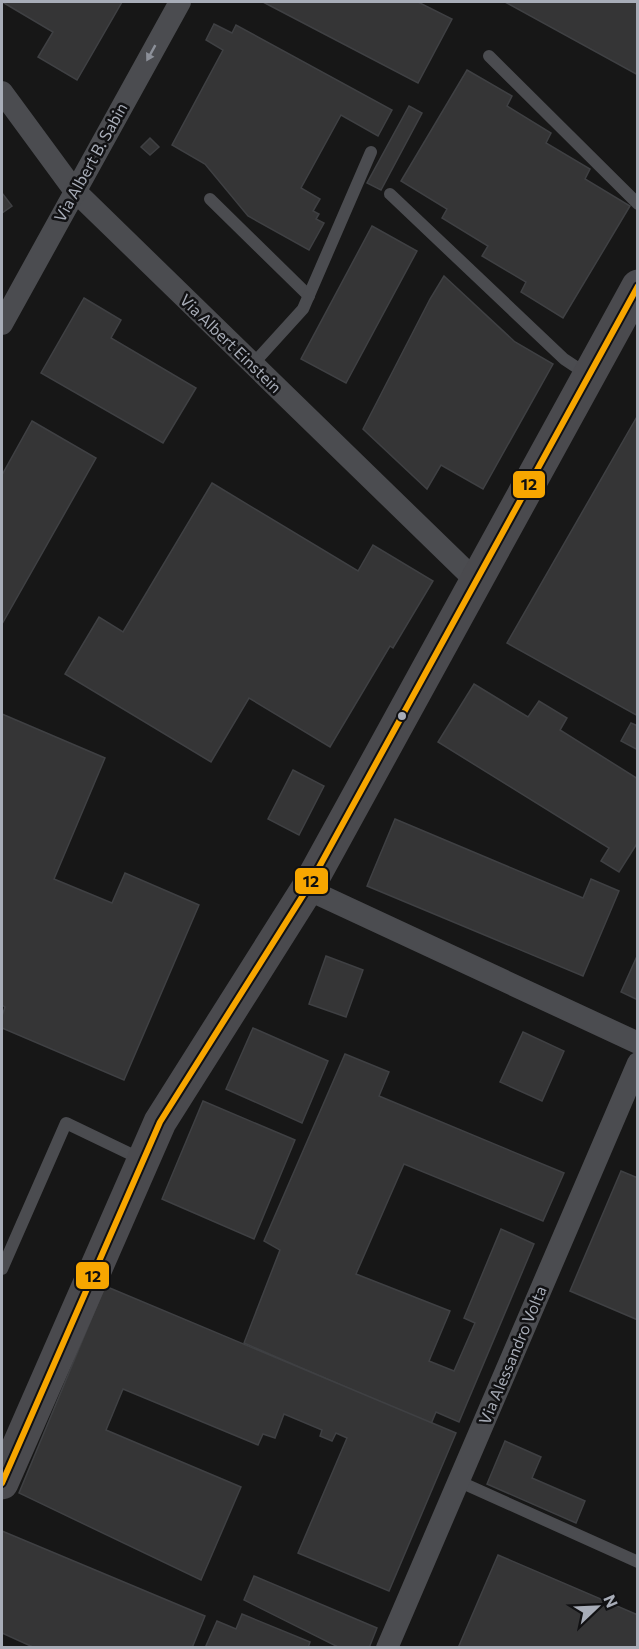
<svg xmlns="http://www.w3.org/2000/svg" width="639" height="1649" font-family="Commissioner,sans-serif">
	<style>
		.building { fill: #353536; stroke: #3f4043; stroke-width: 1.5 }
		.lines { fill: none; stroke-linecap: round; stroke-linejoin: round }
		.lane { stroke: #4b4c50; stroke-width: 12 }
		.street { stroke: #4b4c50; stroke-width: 22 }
		.secondary { stroke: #4a4a4e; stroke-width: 33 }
		.bus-1-casing { stroke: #111113; stroke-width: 10 }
		.bus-1 { stroke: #f7a600; stroke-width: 6 }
		.oneway { fill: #8c9099 }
		.bus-dot { fill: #a8adb8; stroke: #111113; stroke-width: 2 }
		.labels { text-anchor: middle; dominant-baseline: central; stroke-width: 5; stroke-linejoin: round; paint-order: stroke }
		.street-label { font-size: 16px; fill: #a8adb8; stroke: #111113 }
		.line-badge { stroke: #111113; stroke-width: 2 }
		.pale-badge-label { font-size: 16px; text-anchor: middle; font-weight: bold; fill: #111 }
	</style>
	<rect width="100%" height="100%" fill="#171717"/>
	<g class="building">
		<polygon points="5,2 122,2 77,80 38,57 53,32 4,3"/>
		<polygon points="263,2 418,2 452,19 418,83"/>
		<polygon points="505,2 638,2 638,75"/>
		<polygon points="214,24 232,33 236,25 392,110 378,136 341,115 301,188 320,199 313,211 319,214 316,219 324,223 309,250 248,216 205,164 172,145 223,50 206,40"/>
		<polygon points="467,70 512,96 507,106 551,133 546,143 590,169 585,179 630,206 563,318 521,292 526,282 482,256 488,246 442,218 447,209 401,181"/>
		<polygon points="409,106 422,113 381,190 367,183"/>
		<polygon points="150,138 159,147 150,155 141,147"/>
		<polygon points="2,193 12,206 2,213"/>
		<polygon points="372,226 417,251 346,383 301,359"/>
		<polygon points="444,276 515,342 553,364 483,489 441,465 427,489 363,429 430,299"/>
		<polygon points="84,298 121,320 111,338 196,388 163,443 41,373"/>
		<polygon points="638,415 638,716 507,643"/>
		<polygon points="32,421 96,458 2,624 2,475"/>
		<polygon points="212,483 358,571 373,545 433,581 393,648 390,646 330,747 249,698 211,762 65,674 99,617 123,632"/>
		<polygon points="474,684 528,717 539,701 567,718 560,730 638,779 638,842 619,872 601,861 609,848 438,742"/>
		<polygon points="2,714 105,758 54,879 112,903 125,873 199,905 124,1080 2,1028 2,1016 5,1007 2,1005"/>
		<polygon points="631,723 638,726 638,750 621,741"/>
		<polygon points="293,770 324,786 299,835 268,819"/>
		<polygon points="395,819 583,898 591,879 619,891 583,976 367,886"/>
		<polygon points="638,954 638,1000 621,992"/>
		<polygon points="326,956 363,970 346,1017 309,1004"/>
		<polygon points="253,1028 328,1061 302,1123 226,1089"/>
		<polygon points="523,1032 564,1051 542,1101 500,1082"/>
		<polygon points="345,1054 389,1072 379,1096 564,1173 543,1221 404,1164 356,1274 450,1311 429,1361 454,1371 475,1323 464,1318 501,1229 534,1244 459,1422 436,1412 431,1424 244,1343 280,1250 264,1241"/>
		<polygon points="203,1101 295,1140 254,1239 162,1199"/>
		<polygon points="621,1171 638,1178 638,1320 570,1291"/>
		<polygon points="105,1286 456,1433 389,1591 298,1553 347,1438 336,1433 332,1441 320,1436 322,1430 284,1414 275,1438 263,1434 258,1445 123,1389 106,1430 241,1487 201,1580 19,1493"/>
		<polygon points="505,1441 541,1457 532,1478 585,1501 576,1523 487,1484"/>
		<polygon points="2,1531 205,1616 192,1648 35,1648 2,1633"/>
		<polygon points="498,1555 638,1615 638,1648 458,1648"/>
		<polygon points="254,1576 377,1628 369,1648 340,1648 244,1600"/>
		<polygon points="242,1614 310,1642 308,1648 205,1648 217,1621 236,1629"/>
	</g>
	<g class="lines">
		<g class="lane">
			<polyline points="489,56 638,204"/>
			<polyline points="390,194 564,359 588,375"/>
			<polyline points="210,199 309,296"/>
			<polyline points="253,364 303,309 371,152"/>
			<polyline points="2,1269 66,1123 143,1160"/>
			<polyline points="458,1481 638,1562"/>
		</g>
		<g class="street">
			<polyline points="2,92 74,190 476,581"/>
			<polyline points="2,324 180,2"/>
			<polyline points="307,889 638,1043"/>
			<polyline points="387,1648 638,1063"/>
		</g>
		<polyline class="secondary" points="2,1483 160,1122 307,889 638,286"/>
		<defs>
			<polyline id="bus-1" points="2,1483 160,1122 307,889 638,286"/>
		</defs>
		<use href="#bus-1" class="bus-1-casing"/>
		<use href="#bus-1" class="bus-1"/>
	</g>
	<defs><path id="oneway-solid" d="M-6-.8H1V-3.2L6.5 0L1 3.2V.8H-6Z" transform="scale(1.5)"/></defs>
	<use class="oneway" href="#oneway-solid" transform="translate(151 53) rotate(119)"/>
	<circle class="bus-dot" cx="402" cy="716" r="5"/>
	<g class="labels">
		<g class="street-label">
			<text transform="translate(90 162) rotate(-61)">Via Albert B. Sabin</text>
			<text transform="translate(231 343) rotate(44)">Via Albert Einstein</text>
			<text transform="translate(512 1355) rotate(-67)">Via Alessandro Volta</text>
		</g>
	</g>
	<g class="line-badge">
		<rect x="512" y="470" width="34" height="29" rx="6" fill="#f7a600"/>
		<rect x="294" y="867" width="35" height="28" rx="6" fill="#f7a600"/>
		<rect x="75" y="1261" width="35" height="29" rx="6" fill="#f7a600"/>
	</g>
	<g class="pale-badge-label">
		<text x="529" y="490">12</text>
		<text x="311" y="887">12</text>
		<text x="93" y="1282">12</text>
	</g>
	<rect width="639" height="1649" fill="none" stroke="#a8adb8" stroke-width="6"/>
	<g transform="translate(597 1607) rotate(67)" stroke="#111113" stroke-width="4.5" paint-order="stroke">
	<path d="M0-4.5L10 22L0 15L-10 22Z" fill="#a8adb8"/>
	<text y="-9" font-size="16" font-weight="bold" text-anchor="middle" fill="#a8adb8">N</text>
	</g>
</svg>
